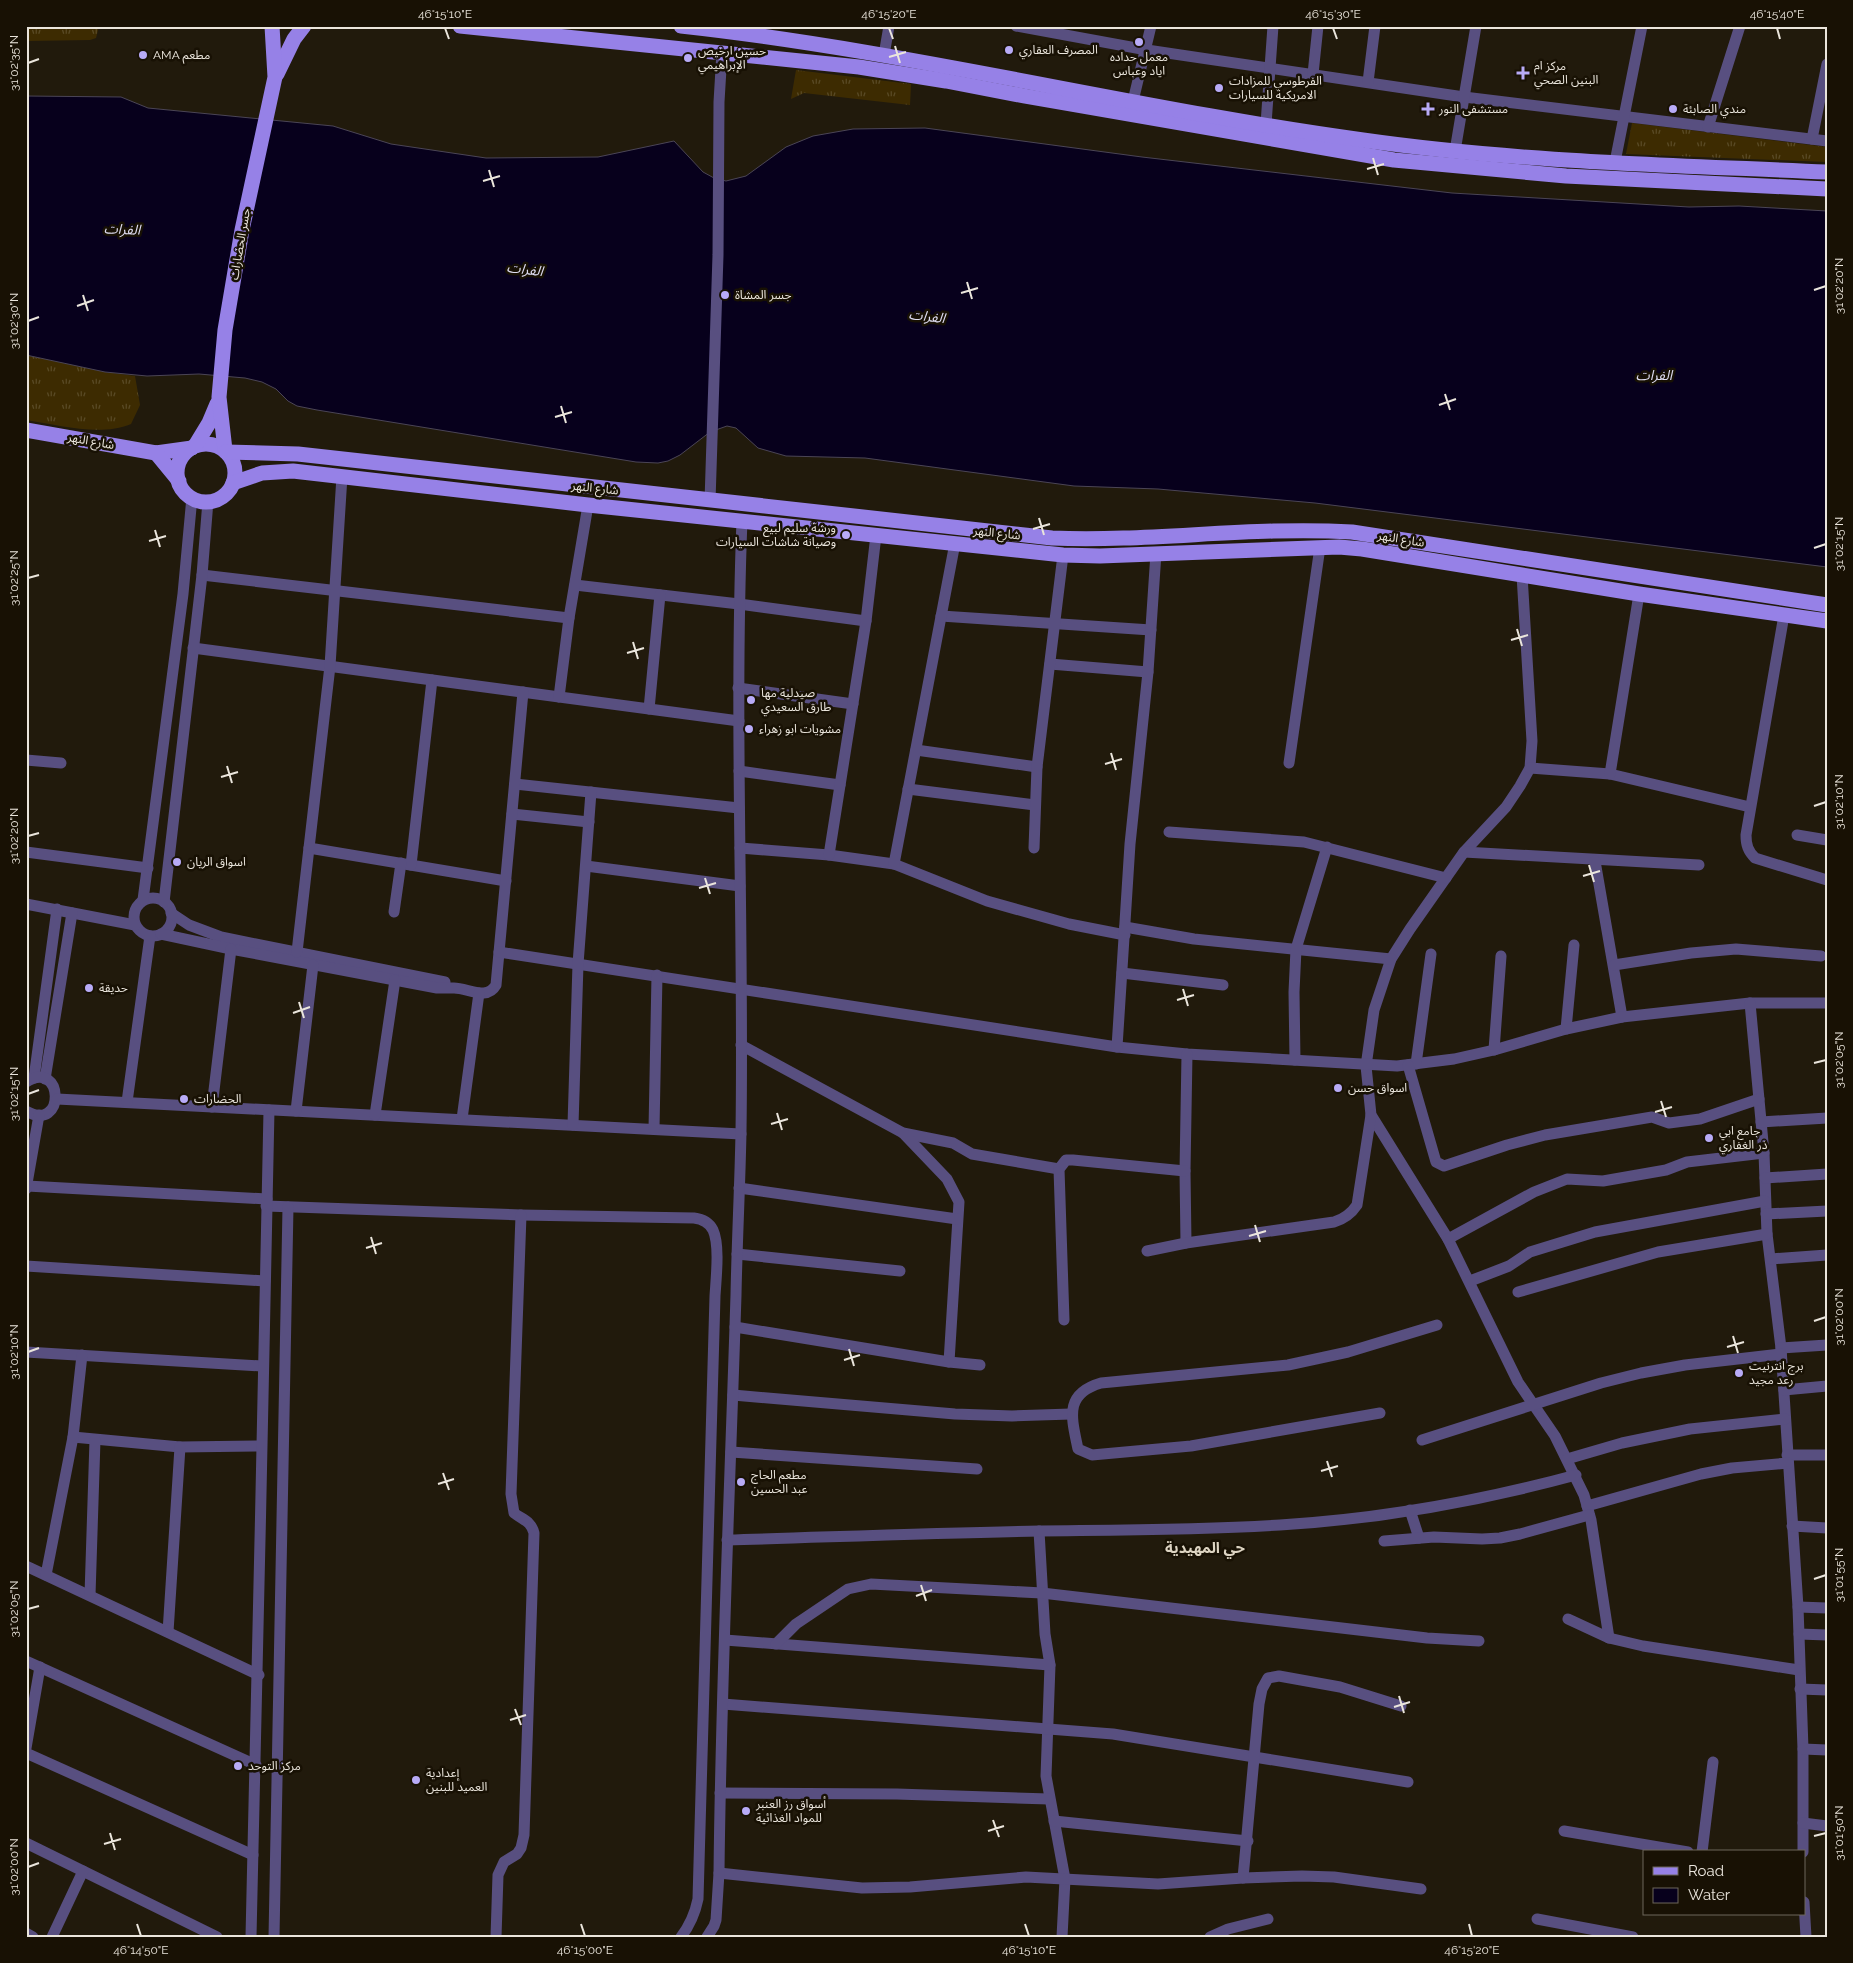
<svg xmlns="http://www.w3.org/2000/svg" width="1853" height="1963" font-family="Raleway,'Noto Sans Arabic',sans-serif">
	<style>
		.grass { fill: url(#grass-tufts) }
		.water { fill: #07001c; stroke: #4b4556 }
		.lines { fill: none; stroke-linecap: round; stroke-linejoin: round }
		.minor { stroke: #584f80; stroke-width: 11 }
		.major { stroke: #9681e7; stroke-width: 15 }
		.ticks { fill: none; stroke: #eae5dc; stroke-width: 2 }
		.poi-dot { fill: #b8abf7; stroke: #181104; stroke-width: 2 }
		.labels { text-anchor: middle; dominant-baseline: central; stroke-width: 5; stroke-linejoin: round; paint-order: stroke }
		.poi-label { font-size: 12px; fill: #eae5dc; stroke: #181104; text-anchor: start }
		.street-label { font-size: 12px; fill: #eae5dc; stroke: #181104 }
		.water-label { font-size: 14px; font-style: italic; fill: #dedcf1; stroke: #181104 }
		.quarter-label { font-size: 15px; font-weight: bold; fill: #ddd4c2; stroke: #181104 }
		.neatline { fill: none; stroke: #eae5dc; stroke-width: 2 }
		.ticks-label { font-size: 12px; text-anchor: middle; fill: #eae5dc }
	</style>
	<defs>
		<pattern id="grass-tufts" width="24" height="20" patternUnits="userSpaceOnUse" patternTransform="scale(1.25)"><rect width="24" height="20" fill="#3d2b01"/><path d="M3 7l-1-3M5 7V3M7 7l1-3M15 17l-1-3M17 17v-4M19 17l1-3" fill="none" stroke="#594a25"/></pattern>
	</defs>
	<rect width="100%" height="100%" fill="#211a0c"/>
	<g class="grass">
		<polygon points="26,26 99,26 96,38 90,40 26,41"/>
		<polygon points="796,70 911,84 910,105 804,93 791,99"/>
		<polygon points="1632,123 1827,147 1827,162 1626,154"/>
		<path d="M26 355 105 372 135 376 140 405 131 424C99 437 60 425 26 420Z"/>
	</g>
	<polygon class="water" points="26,96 121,97 148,108 333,126 391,144 486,158 598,157 674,141 703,172 714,178 726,181 746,176 786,147 813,136 853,129 925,128 1142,157 1452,193 1689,207 1739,206 1827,211 1827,567 1315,503 1158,489 1074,486 865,458 786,456 758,448 736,428 727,426 710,432 680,455 668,461 658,463 636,462 317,410 297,406 288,401 276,389 262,382 245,378 199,374 147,376 105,372 26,355"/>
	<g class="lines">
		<g class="minor">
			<polyline points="1016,26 1147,50 1464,97 1827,141"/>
			<polyline points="884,55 889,26"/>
			<polyline points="1313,74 1318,26"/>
			<polyline points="1368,82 1375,26"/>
			<polyline points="1133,101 1151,26"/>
			<polyline points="1266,124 1273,26"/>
			<polyline points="1708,127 1740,26"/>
			<polyline points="1812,139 1827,64"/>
			<polyline points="1455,151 1476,26"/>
			<polyline points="1615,162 1642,26"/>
			<polyline points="710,501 718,255 719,102 722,52"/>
			<polyline points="202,575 569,618"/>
			<polyline points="1522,575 1532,741 1530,768 1520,786 1506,807 1464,852 1410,929 1391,959 1374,1010 1366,1066 1371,1115 1448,1239 1518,1382 1555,1436 1584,1495 1591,1520 1609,1638"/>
			<polyline points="575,585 739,604 866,621"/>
			<path d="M1784 615 1746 835C1746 845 1748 851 1755 858L1827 880"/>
			<polyline points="941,616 1151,630"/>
			<polyline points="193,648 739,721"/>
			<polyline points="1050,664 1148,672"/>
			<polyline points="738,688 853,704"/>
			<polyline points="559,697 569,618 588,505"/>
			<polyline points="649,709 660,595"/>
			<polyline points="916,750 1037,767"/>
			<polyline points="26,760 61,763"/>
			<polyline points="1289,763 1320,547"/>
			<polyline points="1530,768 1610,774 1750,807"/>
			<polyline points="739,771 840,785"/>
			<polyline points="1610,774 1639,594"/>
			<polyline points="515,784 739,808"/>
			<polyline points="908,789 1035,805"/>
			<polyline points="512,814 589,822"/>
			<polyline points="1169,832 1304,842 1446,878"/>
			<polyline points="1797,835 1827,840"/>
			<polyline points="309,848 506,881"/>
			<polyline points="740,848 829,855 894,864 987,901 1069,924 1125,935"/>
			<polyline points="1034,848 1037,767 1063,555"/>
			<polyline points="26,852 148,868"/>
			<polyline points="1464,852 1699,865"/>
			<polyline points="829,855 866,621 876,535"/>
			<polyline points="1595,861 1622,1017"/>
			<polyline points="894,864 955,543"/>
			<polyline points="411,865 432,680"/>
			<polyline points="586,866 740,886"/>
			<circle cx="153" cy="917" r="19"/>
			<polyline points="143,900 183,594 192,497"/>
			<polyline points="164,902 202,575 208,501"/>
			<polyline points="26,904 135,925"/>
			<polyline points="394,912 401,863"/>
			<polyline points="171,913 189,925 221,937 445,982"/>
			<polyline points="1125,927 1194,939 1391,959"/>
			<path d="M161 934 231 949 437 988C443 988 448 988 454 988 468 988 487 1001 496 985L523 692"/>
			<polyline points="297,952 330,666 342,476"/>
			<polyline points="499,952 1117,1047 1187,1054 1397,1066 1454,1059 1494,1050 1566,1029 1622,1017 1750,1003 1827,1003"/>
			<polyline points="1614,965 1691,953 1736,949 1821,956"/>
			<polyline points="1122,973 1223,985"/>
			<polyline points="1750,1003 1764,1153 1767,1234 1781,1348 1798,1607 1803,1749 1803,1852"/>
			<polyline points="1566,1029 1574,945"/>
			<polyline points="741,1045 903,1133 953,1143 972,1154 1059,1169"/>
			<polyline points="1117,1047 1130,844 1148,672 1156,553"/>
			<polyline points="1494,1050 1501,956"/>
			<polyline points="1295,1060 1294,992 1296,949 1327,847"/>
			<polyline points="1416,1064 1431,954"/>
			<polyline points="1408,1065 1436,1162 1444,1166 1507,1145 1545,1135 1652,1117 1669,1123 1700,1119 1759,1099"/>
			<polyline points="34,1078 57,909"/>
			<polyline points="45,1079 72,913"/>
			<path d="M26 1082C64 1058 66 1134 26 1111"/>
			<polyline points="57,1099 741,1134"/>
			<polyline points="127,1102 150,936"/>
			<polyline points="212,1107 231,949"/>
			<polyline points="296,1111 313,965"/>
			<polyline points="375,1115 395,980"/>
			<polyline points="462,1119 479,993"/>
			<polyline points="1761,1122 1827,1118"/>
			<polyline points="573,1125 578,964 591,792"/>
			<polyline points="654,1129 657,975"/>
			<polyline points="903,1133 947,1179 959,1202 949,1362"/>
			<polyline points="1765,1178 1827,1174"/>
			<polyline points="27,1186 267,1199"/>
			<polyline points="739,1188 957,1219"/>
			<polyline points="26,1189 39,1115"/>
			<path d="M266 1206 521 1215 694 1218C702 1219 709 1222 713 1230 720 1245 716 1279 715 1296L698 1899C695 1914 690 1925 681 1937"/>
			<polyline points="1766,1214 1827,1211"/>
			<polyline points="1448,1239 1534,1192 1567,1179 1603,1181 1666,1170 1687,1162 1764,1153"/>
			<polyline points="1186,1243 1185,1171 1187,1054"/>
			<path d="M1147 1251 1186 1243 1334 1222C1344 1219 1351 1214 1357 1205L1371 1115"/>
			<polyline points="737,1254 900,1271"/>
			<polyline points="1771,1259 1827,1255"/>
			<polyline points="26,1266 265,1281"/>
			<polyline points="1470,1281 1509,1266 1530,1252 1595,1232 1765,1201"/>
			<polyline points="1518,1292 1658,1252 1767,1234"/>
			<polyline points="1064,1320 1059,1169 1066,1160 1073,1160 1185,1171"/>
			<polyline points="735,1327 949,1362 980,1365"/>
			<polyline points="1781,1348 1827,1345"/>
			<polyline points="26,1352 262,1366"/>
			<polyline points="1784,1390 1827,1386"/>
			<polyline points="733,1395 955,1414 1012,1416 1071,1414"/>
			<path d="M1380 1413 1191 1446 1092 1455 1078 1449C1072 1419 1063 1394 1101 1383L1288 1365 1348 1352 1437 1325"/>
			<polyline points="73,1437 180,1447 260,1446"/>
			<polyline points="1422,1440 1601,1383 1641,1373 1685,1365 1781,1354"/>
			<polyline points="731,1452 977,1469"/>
			<polyline points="1787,1455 1827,1455"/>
			<polyline points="1567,1459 1622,1443 1690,1429 1785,1419"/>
			<polyline points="1587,1506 1701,1474 1732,1468 1788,1463"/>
			<polyline points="1410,1510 1419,1538"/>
			<polyline points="1792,1526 1827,1528"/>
			<polyline points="1039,1531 1045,1634 1050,1665 1046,1776 1065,1879 1062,1937"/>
			<path d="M727 1540C831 1537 936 1533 1040 1531 1120 1530 1200 1530 1280 1525 1380 1519 1480 1501 1576 1475"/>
			<polyline points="1384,1541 1434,1537 1482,1539 1500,1538 1520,1534 1589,1515"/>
			<polyline points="26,1566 259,1675"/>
			<polyline points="46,1575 73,1437 82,1355"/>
			<polyline points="90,1595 95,1440"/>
			<polyline points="1798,1607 1827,1608"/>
			<polyline points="1568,1619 1609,1638 1643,1646 1799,1670"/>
			<polyline points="168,1632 180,1447"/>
			<polyline points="1799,1634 1827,1635"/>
			<polyline points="725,1640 1050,1665"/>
			<polyline points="776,1644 796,1624 848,1589 871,1584 1042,1593 1427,1638 1479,1641"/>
			<polyline points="26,1661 256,1765"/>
			<polyline points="1800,1689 1827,1690"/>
			<polyline points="723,1704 1113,1734 1408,1782"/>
			<polyline points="26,1748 40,1667"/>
			<polyline points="1803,1749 1827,1750"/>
			<polyline points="26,1753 253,1855"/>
			<polyline points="720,1793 897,1794 1049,1799"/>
			<polyline points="1054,1821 1248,1841"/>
			<polyline points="1803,1823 1827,1826"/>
			<polyline points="1564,1831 1688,1852"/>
			<polyline points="26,1843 217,1937"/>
			<polyline points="1702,1852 1713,1762"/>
			<polyline points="719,1873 862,1888 910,1887 1026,1877 1158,1884 1243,1878 1302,1876 1334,1877 1421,1889"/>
			<polyline points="1243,1878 1259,1704 1262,1689 1268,1678 1279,1676 1340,1687 1401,1706"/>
			<polyline points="1804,1902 1806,1937"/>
			<polyline points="1537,1919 1633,1937"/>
			<polyline points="26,1933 33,1937"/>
			<polyline points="52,1937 83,1871"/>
			<path d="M251 1937C259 1661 262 1386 269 1110"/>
			<path d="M274 1937C277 1693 284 1450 288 1207"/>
			<path d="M496 1937 498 1875 504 1862 517 1854 521 1848 524 1835 534 1533C531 1521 523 1520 514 1513L511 1494 521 1215"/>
			<path d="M707 1937 714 1926 716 1920 719 1873C721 1680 730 1488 736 1295 737 1241 740 1186 741 1132 744 928 734 724 742 520"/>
			<polyline points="1210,1937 1228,1929 1268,1919"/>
		</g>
		<g class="major">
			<polyline points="460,26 859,67 946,81 1024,96 1394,160 1566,176 1827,189"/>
			<path d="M681 26C910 51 1135 109 1363 140 1517 162 1672 165 1827 172"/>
			<polyline points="277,74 294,39 304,26"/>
			<polyline points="26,430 156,453 192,448"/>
			<circle cx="206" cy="473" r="29"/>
			<polyline points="195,446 209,423 217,404"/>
			<polyline points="225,450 219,397 225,330 242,230 275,77 272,26"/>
			<path d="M226 452 298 454 1052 538C1152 542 1252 526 1352 532L1827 605"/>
			<polyline points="156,453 179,481"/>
			<polyline points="233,483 262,473 293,471 588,505 1063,555 1100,556 1339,547 1362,549 1639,594 1827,621"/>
		</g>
	</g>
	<path class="ticks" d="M445 28 449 39M889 28 893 39M1333 28 1337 39M1777 28 1780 39M895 46 900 63M889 57 906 52M28 63 39 59M1373 158 1378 175M1367 169 1384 164M489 170 494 187M483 181 500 176M967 282 972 299M1814 290 1826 286M961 293 978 288M83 295 88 311M77 306 94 300M28 321 39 317M1445 394 1450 410M1439 405 1456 399M561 406 566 423M555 417 572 412M1039 518 1044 535M1033 529 1050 524M155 530 160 547M149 541 166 536M1814 548 1826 544M28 578 39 575M1517 629 1522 646M1511 640 1528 635M633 642 638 659M627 653 644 648M1111 753 1116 770M1105 764 1122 759M227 766 232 783M221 777 238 772M1814 806 1826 802M28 836 39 833M1589 865 1594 882M1583 876 1600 871M705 878 710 894M699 888 716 883M1183 989 1188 1006M1177 1000 1194 995M299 1002 304 1018M293 1013 310 1007M1814 1063 1826 1060M28 1094 39 1090M1661 1101 1666 1117M1655 1112 1672 1107M777 1113 782 1130M771 1124 788 1119M1255 1225 1260 1242M1249 1236 1266 1231M371 1237 376 1254M366 1248 382 1243M1814 1321 1826 1317M1733 1336 1738 1353M1727 1347 1744 1342M849 1349 854 1366M28 1352 39 1348M844 1360 860 1355M1327 1461 1332 1477M1321 1471 1338 1466M443 1473 449 1490M438 1484 454 1479M1814 1579 1826 1575M921 1585 926 1601M916 1596 932 1590M28 1609 39 1606M1399 1696 1404 1713M1394 1707 1410 1702M515 1709 521 1725M510 1720 526 1715M993 1820 999 1837M988 1831 1004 1826M110 1833 115 1850M1814 1836 1826 1833M104 1844 121 1839M28 1867 39 1863M137 1924 141 1936M581 1924 585 1936M1025 1924 1029 1936M1469 1924 1472 1936"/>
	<g class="poi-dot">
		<circle cx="1139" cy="42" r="5"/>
		<circle cx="1009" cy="50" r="5"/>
		<circle cx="143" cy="55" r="5"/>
		<circle cx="688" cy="58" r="5"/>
		<path d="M1520.5 65.5h5v5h5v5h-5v5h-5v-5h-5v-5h5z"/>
		<circle cx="1219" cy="88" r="5"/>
		<path d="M1425.5 101.5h5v5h5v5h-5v5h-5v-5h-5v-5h5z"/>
		<circle cx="1673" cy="109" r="5"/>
		<circle cx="725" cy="295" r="5"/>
		<circle cx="846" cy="535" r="5"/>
		<circle cx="751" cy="700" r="5"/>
		<circle cx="749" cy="729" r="5"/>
		<circle cx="177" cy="862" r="5"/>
		<circle cx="89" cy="988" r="5"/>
		<circle cx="1338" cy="1088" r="5"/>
		<circle cx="184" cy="1099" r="5"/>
		<circle cx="1709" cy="1138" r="5"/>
		<circle cx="1739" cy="1373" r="5"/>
		<circle cx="741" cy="1482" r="5"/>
		<circle cx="238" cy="1766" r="5"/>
		<circle cx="416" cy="1780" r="5"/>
		<circle cx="746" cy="1811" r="5"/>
	</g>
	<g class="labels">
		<g class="poi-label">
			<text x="1019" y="50">المصرف العقاري</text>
			<text x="698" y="51">حسين ارخيص<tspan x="698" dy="14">الإبراهيمي</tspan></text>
			<text x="153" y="55">AMA مطعم</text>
			<text x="1139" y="57" text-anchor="middle">معمل حداده<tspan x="1139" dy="14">اياد وعباس</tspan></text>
			<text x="1534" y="66">مركز ام<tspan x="1534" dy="14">البنين الصحي</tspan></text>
			<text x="1229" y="81">الفرطوسي للمزادات<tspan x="1229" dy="14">الامريكية للسيارات</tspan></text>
			<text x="1439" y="109">مستشفى النور</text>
			<text x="1683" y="109">مندي الصابئة</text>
			<text x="735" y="295">جسر المشاة</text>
			<text x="836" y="528" text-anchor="end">ورشة سليم لبيع<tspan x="836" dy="14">وصيانة شاشات السيارات</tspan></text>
			<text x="761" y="693">صيدلية مها<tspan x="761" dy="14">طارق السعيدي</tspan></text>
			<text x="759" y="729">مشويات ابو زهراء</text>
			<text x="187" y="862">اسواق الريان</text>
			<text x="99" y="988">حديقة</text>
			<text x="1348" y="1088">اسواق حسن</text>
			<text x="194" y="1099">الحضارات</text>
			<text x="1719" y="1131">جامع ابي<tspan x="1719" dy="14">ذر الغفاري</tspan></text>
			<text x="1749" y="1366">برج انترنيت<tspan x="1749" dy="14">رعد مجيد</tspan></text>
			<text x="751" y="1475">مطعم الحاج<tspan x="751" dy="14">عبد الحسين</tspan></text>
			<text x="248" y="1766">مركز التوحد</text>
			<text x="426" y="1773">إعدادية<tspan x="426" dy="14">العميد للبنين</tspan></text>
			<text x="756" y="1804">أسواق رز العنبر<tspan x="756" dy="14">للمواد الغذائية</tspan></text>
		</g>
		<g class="street-label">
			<text transform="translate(240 244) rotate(-80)">جسر الحضارات</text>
			<text transform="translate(91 441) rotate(10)">شارع النهر</text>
			<text transform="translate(595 488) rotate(6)">شارع النهر</text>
			<text transform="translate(997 533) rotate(6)">شارع النهر</text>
			<text transform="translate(1401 539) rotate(9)">شارع النهر</text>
		</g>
		<g class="water-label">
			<text transform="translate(122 229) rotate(2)">الفرات</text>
			<text transform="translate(525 269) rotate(7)">الفرات</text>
			<text transform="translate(927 316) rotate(7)">الفرات</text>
			<text x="1654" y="375">الفرات</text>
		</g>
		<g class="quarter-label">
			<text x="1205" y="1548">حي المهيدية</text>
		</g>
	</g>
	<rect width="1853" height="1963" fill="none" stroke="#181104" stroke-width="55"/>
	<rect x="1643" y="1850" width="162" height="65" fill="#181104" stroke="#6c665a"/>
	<rect x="1653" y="1867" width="25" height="8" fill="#9681e7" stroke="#6c665a"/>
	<text x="1688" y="1876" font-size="15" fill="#eae5dc">Road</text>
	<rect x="1653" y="1888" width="25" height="15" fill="#07001c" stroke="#6c665a"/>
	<text x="1688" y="1900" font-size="15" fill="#eae5dc">Water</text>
	<rect x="28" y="28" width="1798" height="1908" class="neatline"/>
	<g class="ticks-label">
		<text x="445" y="18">46°15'10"E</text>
		<text x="889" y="18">46°15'20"E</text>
		<text x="1333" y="18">46°15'30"E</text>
		<text x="1777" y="18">46°15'40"E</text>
		<text transform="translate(14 63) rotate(-90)" y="4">31°02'35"N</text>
		<text transform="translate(1839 286) rotate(-90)" y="4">31°02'20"N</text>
		<text transform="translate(14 321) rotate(-90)" y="4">31°02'30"N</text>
		<text transform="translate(1839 544) rotate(-90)" y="4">31°02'15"N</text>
		<text transform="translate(14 578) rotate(-90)" y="4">31°02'25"N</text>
		<text transform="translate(1839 802) rotate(-90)" y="4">31°02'10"N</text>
		<text transform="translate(14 836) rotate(-90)" y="4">31°02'20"N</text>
		<text transform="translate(1839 1060) rotate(-90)" y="4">31°02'05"N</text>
		<text transform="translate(14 1094) rotate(-90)" y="4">31°02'15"N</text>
		<text transform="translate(1839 1317) rotate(-90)" y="4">31°02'00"N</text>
		<text transform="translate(14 1352) rotate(-90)" y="4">31°02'10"N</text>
		<text transform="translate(1839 1575) rotate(-90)" y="4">31°01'55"N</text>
		<text transform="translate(14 1609) rotate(-90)" y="4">31°02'05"N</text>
		<text transform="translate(1839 1833) rotate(-90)" y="4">31°01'50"N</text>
		<text transform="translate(14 1867) rotate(-90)" y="4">31°02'00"N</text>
		<text x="141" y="1954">46°14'50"E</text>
		<text x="585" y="1954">46°15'00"E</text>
		<text x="1029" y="1954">46°15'10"E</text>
		<text x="1472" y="1954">46°15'20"E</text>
	</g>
</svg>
